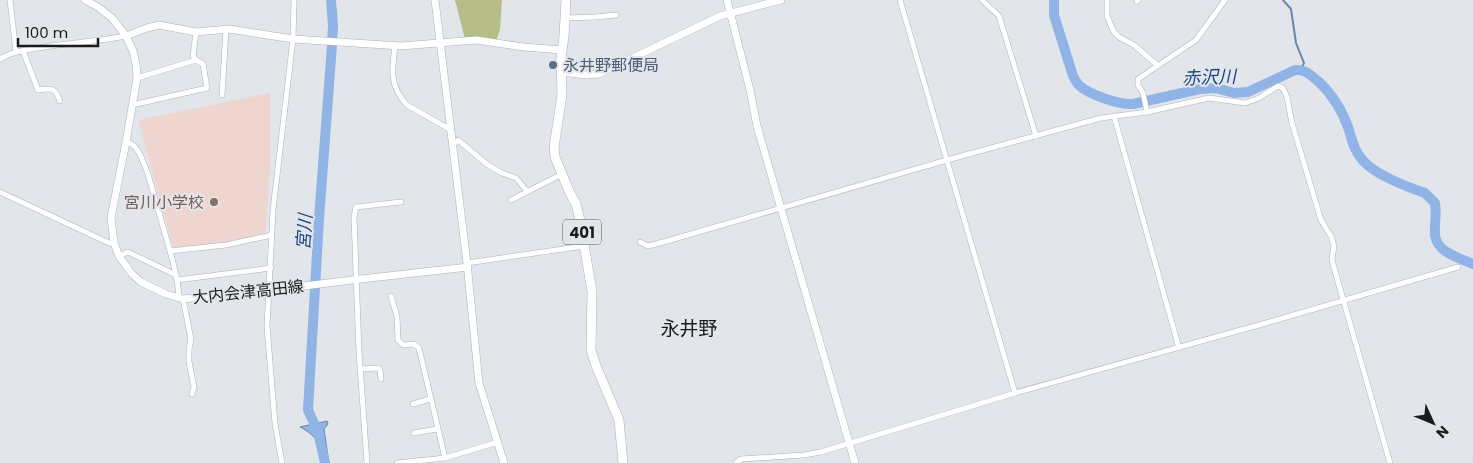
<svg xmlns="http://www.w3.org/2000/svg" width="1473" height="463" font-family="Poppins,'Noto Sans JP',sans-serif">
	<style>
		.education { fill: #efd5cf }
		.green { fill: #b6bd89 }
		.water { fill: #91b4e7; stroke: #6d86aa }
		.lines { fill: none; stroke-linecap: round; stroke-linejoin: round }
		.stream { stroke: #6d86aa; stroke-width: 2 }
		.river { stroke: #91b4e7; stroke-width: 10 }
		.street-casing { stroke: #adb2b6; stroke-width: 6 }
		.secondary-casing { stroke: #adb2b6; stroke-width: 8 }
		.highway-casing { stroke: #adb2b6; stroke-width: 10 }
		.street { stroke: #fff; stroke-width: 5 }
		.secondary { stroke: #fff; stroke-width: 7 }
		.highway { stroke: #fff; stroke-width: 9 }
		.service-dot { fill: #5c6f8a; stroke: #e2e6eb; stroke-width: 2 }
		.education-dot { fill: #8d6e63; stroke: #e2e6eb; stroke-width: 2 }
		.labels { text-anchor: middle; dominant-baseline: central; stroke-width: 4; stroke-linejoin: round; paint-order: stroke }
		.shield { fill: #e2e6eb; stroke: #56585b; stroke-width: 1 }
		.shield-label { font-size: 15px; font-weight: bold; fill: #1a1b1d }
		.service-label { font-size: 16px; fill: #4e5e75; stroke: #e2e6eb; text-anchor: start }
		.education-label { font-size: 16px; fill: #785e54; stroke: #e2e6eb; text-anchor: end }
		.street-label { font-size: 16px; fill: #1a1b1d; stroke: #e2e6eb }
		.water-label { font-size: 18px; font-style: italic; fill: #1b4683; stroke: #e2e6eb }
		.quarter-label { font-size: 19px; fill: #1a1b1d; stroke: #e2e6eb }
	</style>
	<rect width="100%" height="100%" fill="#e2e6eb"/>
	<polygon class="education" points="270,93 270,169 265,236 226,245 173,247 138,120"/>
	<polygon class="green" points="455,0 502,0 500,29 497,39 465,39"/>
	<path class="water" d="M327 421 328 424 324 429 329 463H325C321 445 317 436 300 427Z"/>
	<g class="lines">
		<polyline class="stream" points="1283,0 1291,9 1296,43 1304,63 1301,69"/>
		<g class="river">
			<path d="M1054 0V15L1073 76C1075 80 1077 84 1080 86 1090 95 1120 105 1133 104L1200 89 1216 88 1234 93 1248 92 1295 70C1305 69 1310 75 1318 81 1332 94 1343 112 1349 130 1352 140 1354 150 1361 158 1371 173 1407 187 1425 193L1435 203C1437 214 1434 225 1435 236 1438 253 1460 258 1473 264"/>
			<polyline points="325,463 318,432 308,410 319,219 332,45 333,25 331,0"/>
		</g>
		<defs>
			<g id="street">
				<polyline points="10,0 16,52"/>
				<polyline points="900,0 1015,393"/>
				<polyline points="982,0 999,16 1036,136"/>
				<polyline points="1107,0 1107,16 1114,32 1119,37 1134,45 1157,65"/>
				<polyline points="1137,1 1138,0"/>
				<polyline points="565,18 596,17 616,15"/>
				<path d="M395 46C392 69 389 86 407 105L451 130"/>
				<path d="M23 51 38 90C52 88 55 87 60 101"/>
				<path d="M0 59C13 51 30 49 45 47 72 43 99 41 126 36"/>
				<polyline points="137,78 196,60"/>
				<polyline points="222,95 226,29"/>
				<polyline points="132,105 207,88 203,64 196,60 193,56 196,32"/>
				<polyline points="1147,112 1143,93 1138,85 1138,79 1196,40 1225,0"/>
				<polyline points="1114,116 1179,348"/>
				<path d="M126 142C131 143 135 146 138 151 148 168 152 189 158 209 165 235 178 272 179 298"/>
				<polyline points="453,145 458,140 488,165 502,173 516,178 527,191"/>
				<polyline points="0,192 109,243 114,243"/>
				<polyline points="511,200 562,174"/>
				<polyline points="640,242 648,246 667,241 947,160 1101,118 1147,112 1209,98 1245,103 1259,98 1278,86 1283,88 1287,97 1292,123 1321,220 1331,236 1334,246 1332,259 1333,264 1390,463"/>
				<polyline points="170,251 226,245 272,235"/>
				<polyline points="119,256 128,252 176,275"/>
				<polyline points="467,263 584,246"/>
				<polyline points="177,280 271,268"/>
				<polyline points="391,296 397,317 398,340 403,345 414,344 419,348 445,458"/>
				<polyline points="183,299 191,339 189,349 189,362 194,387 192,394"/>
				<polyline points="360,369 379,368 380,370 381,379"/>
				<polyline points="413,404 430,399"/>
				<polyline points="414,433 437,429"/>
				<polyline points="282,463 275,424 267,326 273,210 293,39 294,0"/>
				<polyline points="367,463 359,352 354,217 356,207 401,202"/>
				<polyline points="397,463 445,458 498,442"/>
				<polyline points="736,463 741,459 804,455 821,452 1015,393 1266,323 1458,267"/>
			</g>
			<g id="secondary">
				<polyline points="85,0 98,7 112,18 126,36 133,51 136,64 137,78 126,142 111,218 114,243 119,256 132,274 141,282 166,294 183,299 272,290 352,280 468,267"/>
				<polyline points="435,0 467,263 479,383 504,463"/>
				<polyline points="727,0 750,90 757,126 855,463"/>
				<polyline points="126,36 147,28 159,25 196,32 229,29 293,39 401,46 476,40 524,47 562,50"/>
				<polyline points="561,72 586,75 599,74 720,16 781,0"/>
			</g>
			<polyline id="highway" points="566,0 564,36 561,59 562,95 554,147 555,157 569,191 576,204 579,216 592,291 591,350 596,366 619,420 623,463"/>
		</defs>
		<use href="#street" class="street-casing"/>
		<use href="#secondary" class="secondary-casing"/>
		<use href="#highway" class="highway-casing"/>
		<use href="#street" class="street"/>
		<use href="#secondary" class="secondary"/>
		<use href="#highway" class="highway"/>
	</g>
	<circle class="service-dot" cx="553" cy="65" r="5"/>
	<circle class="education-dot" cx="214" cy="202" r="5"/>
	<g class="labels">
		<rect class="shield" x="563" y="219.5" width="38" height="25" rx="4"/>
		<g class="shield-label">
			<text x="582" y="232">401</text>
		</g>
		<g class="service-label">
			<text x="563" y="65">永井野郵便局</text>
		</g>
		<g class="education-label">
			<text x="204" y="202">宮川小学校</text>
		</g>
		<g class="street-label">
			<text transform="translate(248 292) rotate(-6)">大内会津高田線</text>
		</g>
		<g class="water-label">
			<text transform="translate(1209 77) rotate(-2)">赤沢川</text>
			<text transform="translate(304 232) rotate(-86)">宮川</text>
		</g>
		<g class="quarter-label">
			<text x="689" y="328">永井野</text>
		</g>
	</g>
	<g transform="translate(1433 423) rotate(134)" stroke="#e2e6eb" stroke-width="4" paint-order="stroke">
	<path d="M0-4L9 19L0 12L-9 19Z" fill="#1a1b1d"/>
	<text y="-8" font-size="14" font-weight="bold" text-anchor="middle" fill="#1a1b1d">N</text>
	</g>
	<path d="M18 38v8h80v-8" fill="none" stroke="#1a1b1d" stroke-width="2.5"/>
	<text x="25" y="38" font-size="15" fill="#1a1b1d" stroke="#e2e6eb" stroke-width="4" paint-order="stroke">100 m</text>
</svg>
